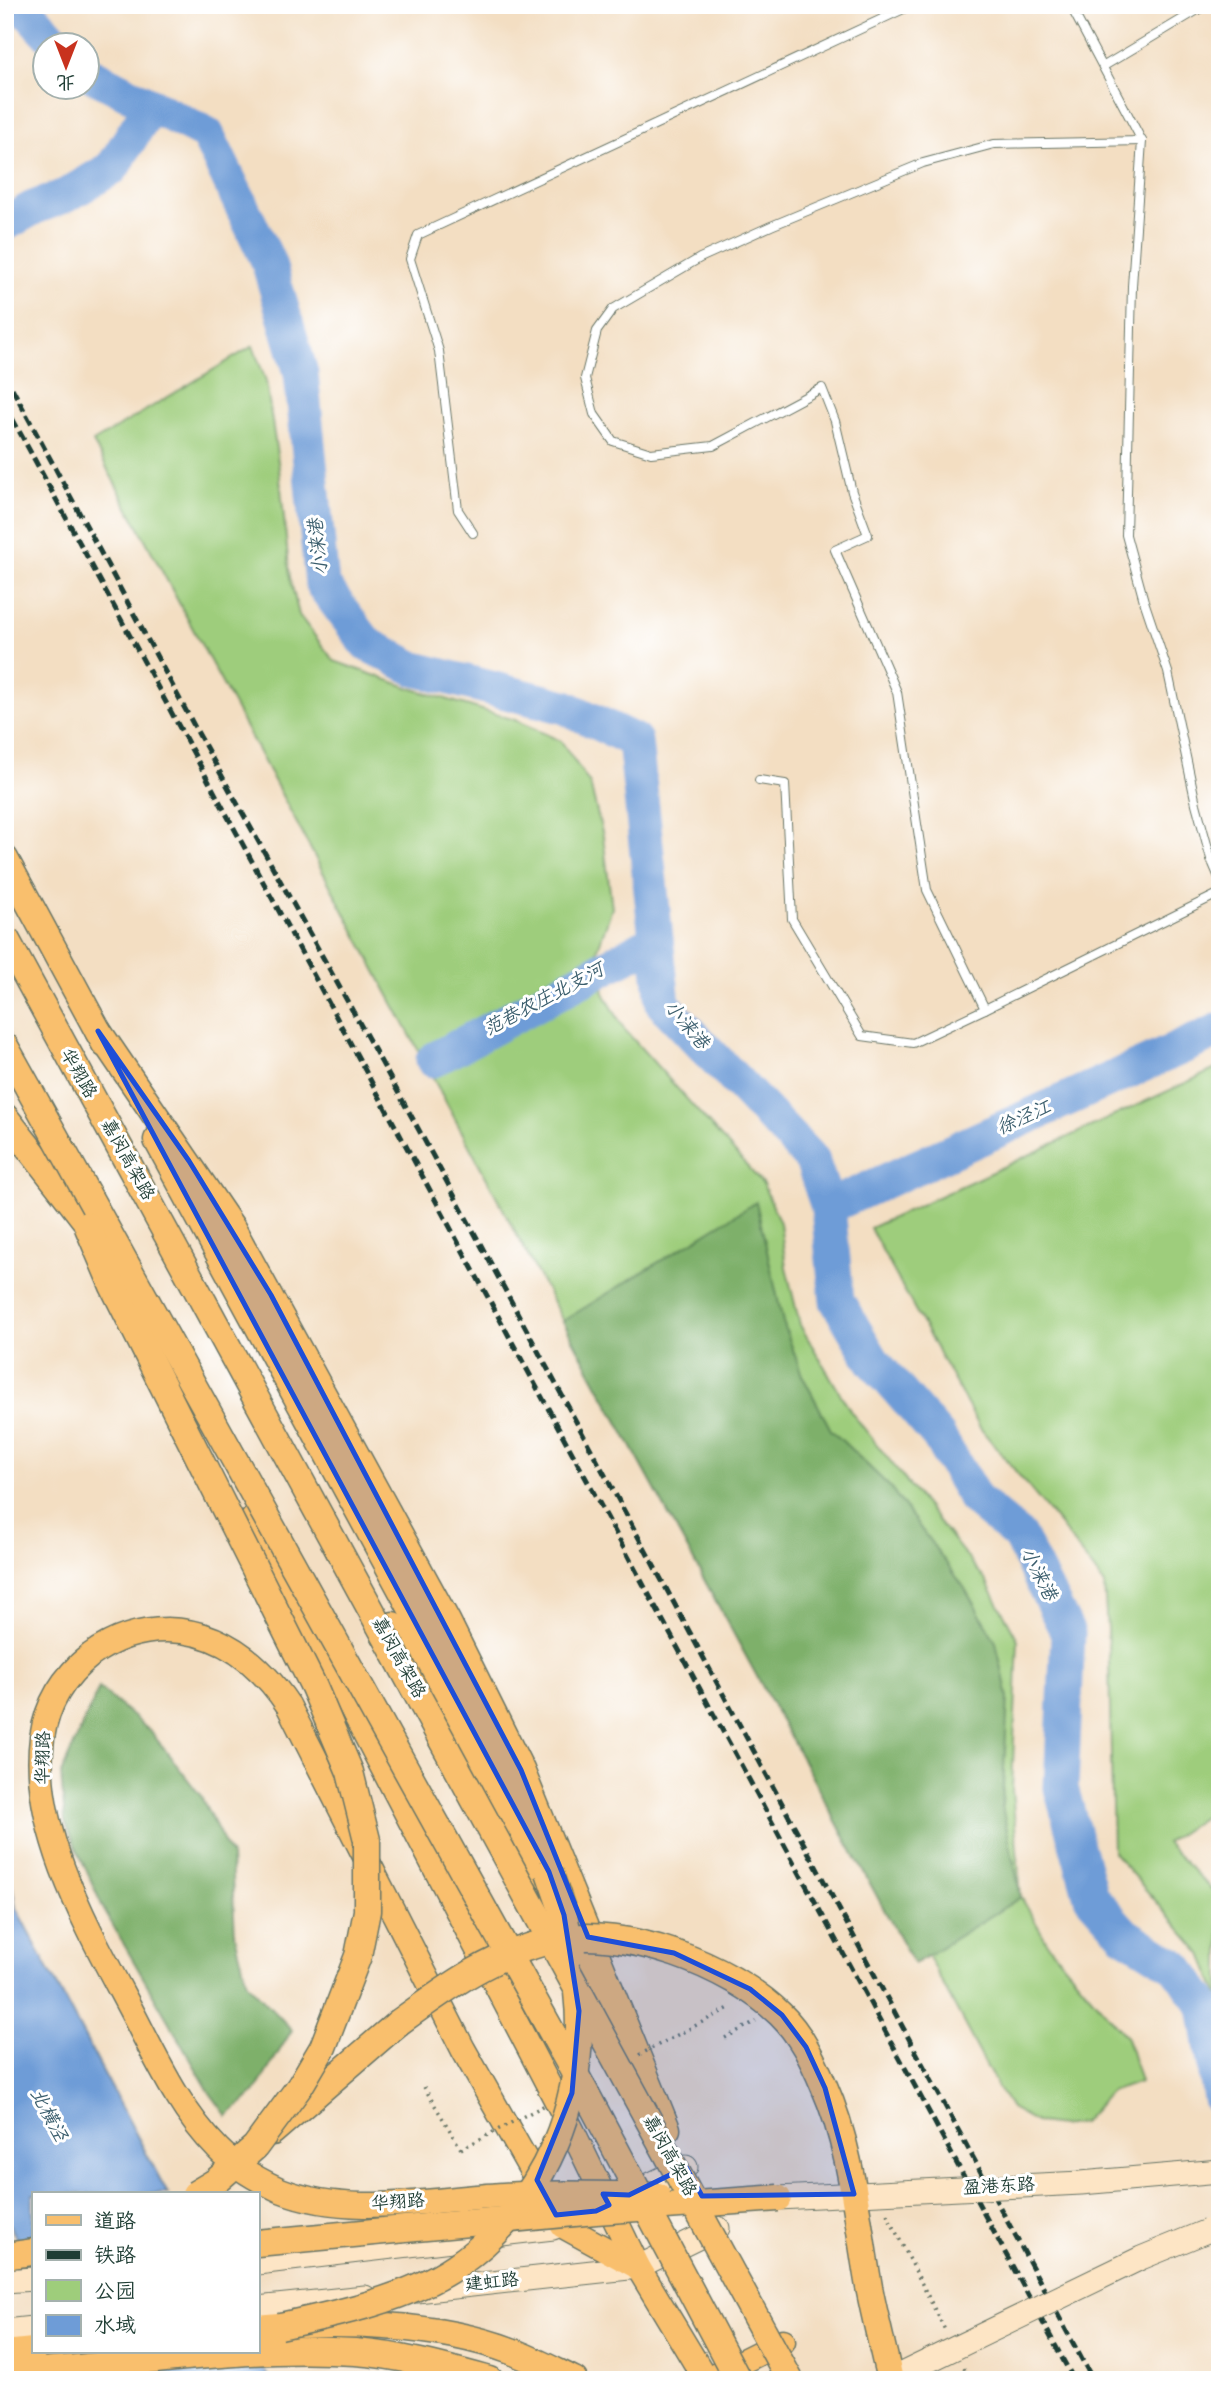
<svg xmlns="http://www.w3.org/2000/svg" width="1225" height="2385" font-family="Kalam,'LXGW WenKai TC',sans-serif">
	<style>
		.green { fill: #9ecd7b; stroke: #5e8558; stroke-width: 2 }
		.forest { fill: #7eb06b; stroke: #4e7650; stroke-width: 2 }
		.water { fill: #6e9cd7; stroke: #466c86; stroke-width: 2 }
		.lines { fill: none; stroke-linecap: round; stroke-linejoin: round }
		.river { stroke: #6e9cd7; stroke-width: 35 }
		.service-casing { stroke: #697566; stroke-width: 10 }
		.secondary-casing { stroke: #697566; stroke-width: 25 }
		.primary-casing { stroke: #697566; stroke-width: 27 }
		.trunk-casing { stroke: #697566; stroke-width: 29 }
		.path { stroke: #697566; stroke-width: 3.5; stroke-dasharray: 2 5; stroke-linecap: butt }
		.service { stroke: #fff; stroke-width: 8 }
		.secondary { stroke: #fde5c5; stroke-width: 23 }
		.primary { stroke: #f9bf6d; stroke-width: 24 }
		.trunk { stroke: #f9bf6d; stroke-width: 26 }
		.rail { stroke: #1f3d34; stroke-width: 5; stroke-dasharray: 10 5; stroke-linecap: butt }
		.secondary-bridge-casing { stroke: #697566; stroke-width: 25; stroke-linecap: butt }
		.primary-bridge-casing { stroke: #697566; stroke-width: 27; stroke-linecap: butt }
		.trunk-bridge-casing { stroke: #697566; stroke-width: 29; stroke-linecap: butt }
		.path-bridge { stroke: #697566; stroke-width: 3.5; stroke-dasharray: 2 5; stroke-linecap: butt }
		.secondary-bridge { stroke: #fde5c5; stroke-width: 23 }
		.primary-bridge { stroke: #f9bf6d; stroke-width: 24 }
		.trunk-bridge { stroke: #f9bf6d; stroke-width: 26 }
		.marked { fill: #1d4ed8; fill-opacity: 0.2; stroke: #1d4ed8; stroke-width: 5; stroke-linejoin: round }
		.labels { text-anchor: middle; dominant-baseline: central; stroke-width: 6; stroke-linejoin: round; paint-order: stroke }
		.street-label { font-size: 18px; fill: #1f3d34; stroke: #fff }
		.water-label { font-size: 19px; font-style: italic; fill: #3b5e6d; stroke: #fff }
	</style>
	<rect width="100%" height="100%" fill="#fff"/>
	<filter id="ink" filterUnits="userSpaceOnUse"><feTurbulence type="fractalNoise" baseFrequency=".0143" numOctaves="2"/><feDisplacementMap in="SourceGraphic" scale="14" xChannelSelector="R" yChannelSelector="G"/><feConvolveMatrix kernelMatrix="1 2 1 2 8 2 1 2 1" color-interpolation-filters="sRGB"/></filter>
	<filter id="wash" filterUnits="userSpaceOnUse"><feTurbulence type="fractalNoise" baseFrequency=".00686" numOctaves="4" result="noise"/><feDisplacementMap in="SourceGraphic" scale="28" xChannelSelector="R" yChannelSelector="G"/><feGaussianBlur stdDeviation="1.57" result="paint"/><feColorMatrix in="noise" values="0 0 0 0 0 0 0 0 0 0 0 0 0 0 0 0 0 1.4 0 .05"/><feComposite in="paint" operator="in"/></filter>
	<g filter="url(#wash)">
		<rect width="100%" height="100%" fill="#f3dec2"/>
		<g class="green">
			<polygon points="253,346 266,381 279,468 290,578 299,615 334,661 413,689 515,720 561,741 590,784 603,836 612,908 597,951 604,993 624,1029 763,1184 780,1223 786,1267 800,1325 851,1412 986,1581 1018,1640 1012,1790 1021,1897 1051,1949 1127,2038 1140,2082 1110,2092 1082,2123 1061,2126 1038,2123 1011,2108 997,2086 928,1956 910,1956 563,1321 93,442"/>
			<polygon points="1220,1067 1220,1419 1216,1421 1220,1426 1220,1806 1166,1843 1220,1898 1220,1998 1202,1954 1113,1852 1109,1659 1104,1584 1060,1525 980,1428 870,1228"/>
		</g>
		<g class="forest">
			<polygon points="756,1202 783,1322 802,1375 831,1430 890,1487 964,1587 996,1642 1008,1697 1002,1806 1021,1897 914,1964 563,1321"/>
			<polygon points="99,1688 151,1732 200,1795 231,1856 235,1935 247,1983 292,2030 254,2093 227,2116 210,2093 104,1910 65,1822 61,1774"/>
		</g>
		<g class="water">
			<polygon points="5,1845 16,1908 168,2194 33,2194 33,2269 5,2217"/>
			<polygon points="78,2352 255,2352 270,2380 93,2380"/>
		</g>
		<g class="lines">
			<g class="river">
				<polyline points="22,5 59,46"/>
				<polyline points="88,73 207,134 268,261 301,373 322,584 367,644 415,669 565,707 635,741 663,1004 812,1160 828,1207 837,1301 873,1361 938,1436 976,1500 1019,1536 1068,1633 1061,1788 1091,1897 1124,1934 1177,1967 1205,2006 1220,2099"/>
				<polyline points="5,224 33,208 67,195 112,168 151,105"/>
				<polyline points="433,1060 656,940"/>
				<polyline points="828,1207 1220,1030"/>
			</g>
		</g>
	</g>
	<g filter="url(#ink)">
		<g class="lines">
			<defs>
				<g id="service">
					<polyline points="1070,5 1142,141 1132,286 1126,535 1144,601 1168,672 1196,804 1211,859 1220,880"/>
					<polyline points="1104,66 1206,5"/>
					<polyline points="473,533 458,510 439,351 410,259 418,235 912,5"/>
					<polyline points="759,780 785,784 792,919 862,1036 913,1043 985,1009 927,890 897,692 835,550 868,535 852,492 835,421 822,388 713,446 651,453 613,441 594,414 585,378 597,331 613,309 700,258 771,226 923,163 994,144 1142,141"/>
					<polyline points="985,1009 1220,893"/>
				</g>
				<g id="secondary">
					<polyline points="626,2196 686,2167"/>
					<polyline points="257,2263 553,2228"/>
					<polyline points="5,2281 33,2279"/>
					<polyline points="417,2291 638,2267 718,2228"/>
					<polyline points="257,2308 365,2297"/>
					<polyline points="5,2331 33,2328"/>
				</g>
				<g id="primary">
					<polyline points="253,1519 572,2130 638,2267 706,2380"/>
					<polyline points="393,1624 509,1827 619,2038"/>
					<polyline points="288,1705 463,2049 563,2226 638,2267"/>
					<polyline points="715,2375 783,2341"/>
				</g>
				<g id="trunk">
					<polyline points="5,859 105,1044"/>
					<polyline points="98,1031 232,1228 447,1621 521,1770 667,2129"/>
					<polyline points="5,1046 29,1089"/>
					<polyline points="5,1117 103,1243"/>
					<polyline points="157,1140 478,1731 537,1849"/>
					<polyline points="272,2132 398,2023"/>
					<polyline points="5,2256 33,2252"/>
					<path d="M257 2328C335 2320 437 2323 511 2351 532 2359 553 2370 574 2380"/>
					<polyline points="5,2354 33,2351"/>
					<path d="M5 2373C122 2368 238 2344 355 2352 400 2355 446 2368 490 2380"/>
				</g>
			</defs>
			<use href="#service" class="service-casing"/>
			<use href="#secondary" class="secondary-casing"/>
			<use href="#primary" class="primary-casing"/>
			<use href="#trunk" class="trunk-casing"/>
			<g class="path">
				<polyline points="725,2038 756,2021"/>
				<polyline points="424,2087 461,2149"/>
				<polyline points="964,2368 968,2380"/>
			</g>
			<use href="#service" class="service"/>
			<use href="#secondary" class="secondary"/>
			<use href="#primary" class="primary"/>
			<use href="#trunk" class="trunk"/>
			<g class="rail">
				<polyline points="5,375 198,733 414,1121 1093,2380"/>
				<polyline points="5,405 1074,2380"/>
			</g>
			<defs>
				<g id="secondary-bridge">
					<polyline points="778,2198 1081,2183 1220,2171"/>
					<polyline points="889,2380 1141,2258 1207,2231"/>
				</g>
				<path id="primary-bridge" d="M288 1705C259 1662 220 1631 167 1630 139 1630 114 1638 91 1655 64 1676 47 1703 42 1738 30 1830 91 1934 132 2012 157 2060 180 2111 218 2149 235 2167 258 2180 280 2190 351 2218 429 2199 503 2195 554 2192 607 2194 658 2195"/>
				<g id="trunk-bridge">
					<polyline points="5,937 790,2380"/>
					<polyline points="29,1089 589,2099 738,2380"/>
					<polyline points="87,1225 113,1286 314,1687 350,1772 367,1840 367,1911 358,1956 323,2047 300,2086 255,2147 215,2182 195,2194"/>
					<polyline points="549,1872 564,1915 572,1953"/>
					<path d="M398 2023C446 1988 495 1952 555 1940 626 1926 729 1965 780 2014 800 2033 813 2060 824 2086 852 2149 857 2220 869 2287 875 2318 883 2349 890 2380"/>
					<polyline points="257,2243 596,2211 778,2198"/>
					<path d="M280 2326C336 2314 408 2299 456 2266 545 2204 589 2099 577 1992"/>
				</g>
			</defs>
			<use href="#secondary-bridge" class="secondary-bridge-casing"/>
			<use href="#primary-bridge" class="primary-bridge-casing"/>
			<use href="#trunk-bridge" class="trunk-bridge-casing"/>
			<g class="path-bridge">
				<polyline points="639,2055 731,2007"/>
				<polyline points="461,2149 545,2105"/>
				<polyline points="887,2214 946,2332"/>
			</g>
			<use href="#secondary-bridge" class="secondary-bridge"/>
			<use href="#primary-bridge" class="primary-bridge"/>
			<use href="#trunk-bridge" class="trunk-bridge"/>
		</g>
	</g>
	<path class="marked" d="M98 1031 189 1161 271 1295 521 1770 588 1937 674 1953 750 1989 782 2015 806 2047 825 2088 854 2194 702 2196 686 2167 629 2195 603 2194 609 2205 596 2211 556 2215 537 2180 572 2093 579 2011 564 1915 549 1872Z"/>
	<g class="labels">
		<g class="street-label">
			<text transform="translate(78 1074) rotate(60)">华翔路</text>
			<text transform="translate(127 1160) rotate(61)">嘉闵高架路</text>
			<text transform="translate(398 1658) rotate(61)">嘉闵高架路</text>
			<text transform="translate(44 1758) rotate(-89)">华翔路</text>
			<text transform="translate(669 2156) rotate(61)">嘉闵高架路</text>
			<text transform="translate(999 2187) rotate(-3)">盈港东路</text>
			<text transform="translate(398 2203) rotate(-4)">华翔路</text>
			<text transform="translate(492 2283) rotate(-6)">建虹路</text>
		</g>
		<g class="water-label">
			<text transform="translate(319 547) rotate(-96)">小涞港</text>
			<text transform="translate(544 1000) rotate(-28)">范巷农庄北支河</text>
			<text transform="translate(686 1025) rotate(50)">小涞港</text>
			<text transform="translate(1024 1118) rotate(-24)">徐泾江</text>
			<text transform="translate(1038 1574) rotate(63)">小涞港</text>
			<text transform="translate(48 2115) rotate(62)">北横泾</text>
		</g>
	</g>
	<rect width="1225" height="2385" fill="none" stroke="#fff" stroke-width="28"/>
	<rect x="32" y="2192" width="228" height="161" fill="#ffffff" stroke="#a5b1ae" stroke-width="2"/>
	<rect x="46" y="2215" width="35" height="10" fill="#f9bf6d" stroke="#a5b1ae" stroke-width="2"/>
	<text x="94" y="2228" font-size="21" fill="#1f3d34">道路</text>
	<rect x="46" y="2250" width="35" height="10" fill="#1f3d34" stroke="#a5b1ae" stroke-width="2"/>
	<text x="94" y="2262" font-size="21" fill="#1f3d34">铁路</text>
	<rect x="46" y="2280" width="35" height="21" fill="#9ecd7b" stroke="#a5b1ae" stroke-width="2"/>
	<text x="94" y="2298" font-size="21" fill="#1f3d34">公园</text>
	<rect x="46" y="2315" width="35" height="21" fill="#6e9cd7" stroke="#a5b1ae" stroke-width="2"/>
	<text x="94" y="2332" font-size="21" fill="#1f3d34">水域</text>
	<g transform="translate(66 66) rotate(180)"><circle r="33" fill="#ffffff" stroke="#a5b1ae" stroke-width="2"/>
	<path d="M0-5L12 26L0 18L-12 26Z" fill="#c8321e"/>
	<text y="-10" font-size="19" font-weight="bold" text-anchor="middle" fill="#1f3d34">北</text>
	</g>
</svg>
